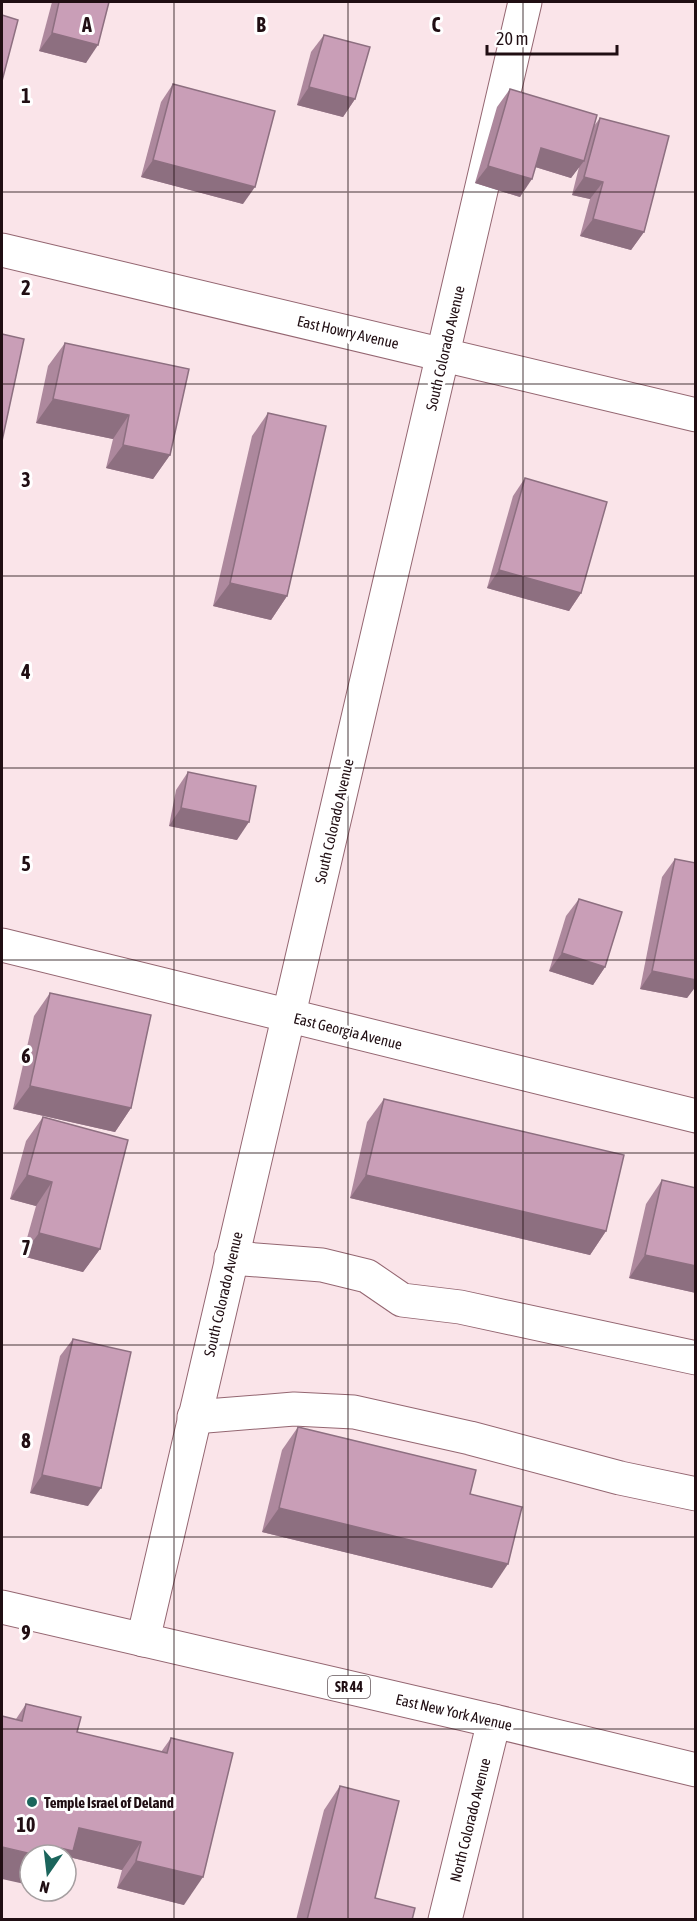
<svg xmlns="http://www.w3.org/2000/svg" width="697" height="1921" font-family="'Asap Condensed',sans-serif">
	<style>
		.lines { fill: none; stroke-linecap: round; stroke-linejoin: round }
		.minor-casing { stroke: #946671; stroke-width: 35 }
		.major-casing { stroke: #946671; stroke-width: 35 }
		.minor { stroke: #fff; stroke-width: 33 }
		.major { stroke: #fff; stroke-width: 33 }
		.wall { fill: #ad889d }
		.shaded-wall { fill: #8d6f80 }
		.building { fill: #c99eb7; stroke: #8d6f80; stroke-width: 1.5 }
		.grid { fill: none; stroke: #200e13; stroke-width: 1.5; stroke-opacity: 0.55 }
		.poi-dot { fill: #1b655c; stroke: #fff; stroke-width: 2 }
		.labels { text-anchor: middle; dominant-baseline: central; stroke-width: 6; stroke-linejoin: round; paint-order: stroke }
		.shield { fill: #fff; stroke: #63565a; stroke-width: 1.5 }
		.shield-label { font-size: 14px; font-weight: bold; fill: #200e13 }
		.street-label { font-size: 15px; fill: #200e13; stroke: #fff }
		.poi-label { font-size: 15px; font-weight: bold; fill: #200e13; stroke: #fff; text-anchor: start }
		.grid-label { font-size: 20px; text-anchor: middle; font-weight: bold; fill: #200e13; stroke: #fff; stroke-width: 6; stroke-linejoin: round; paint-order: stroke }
	</style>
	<rect width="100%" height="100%" fill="#fae4e9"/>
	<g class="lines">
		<defs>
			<g id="minor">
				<polyline points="2,250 696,415"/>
				<polyline points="2,945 696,1116"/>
				<polyline points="231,1258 322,1265 367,1276 402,1300 460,1307 696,1358"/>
				<polyline points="194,1417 294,1409 354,1412 470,1438 620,1478 696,1494"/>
				<polyline points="143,1640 525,2"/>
				<polyline points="445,1920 494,1721"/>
			</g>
			<polyline id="major" points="2,1607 494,1721 696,1770"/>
		</defs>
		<use href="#minor" class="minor-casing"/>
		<use href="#major" class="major-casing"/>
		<use href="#minor" class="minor"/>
		<use href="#major" class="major"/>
	</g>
	<g class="wall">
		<polygon points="52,2 109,2 86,63 39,51"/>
		<polygon points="324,35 355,99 343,117 297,105 311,52"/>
		<polygon points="173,84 243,204 141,177 161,102"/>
		<polygon points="510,89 594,126 600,118 644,232 631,250 580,236 590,199 572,195 579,167 571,178 535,167 520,197 475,183 497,107"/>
		<polygon points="65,343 170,455 153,479 106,468 113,439 36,423 48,366"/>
		<polygon points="268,413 287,596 271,620 213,606 252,436"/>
		<polygon points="525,478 581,593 569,611 487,588 513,496"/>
		<polygon points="188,772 237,840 169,826 176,790"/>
		<polygon points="675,859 696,863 696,986 687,998 640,989 662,877"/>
		<polygon points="579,899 605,967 593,985 549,971 566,916"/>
		<polygon points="50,993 131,1108 115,1132 13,1109 34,1016"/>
		<polygon points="384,1099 606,1231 590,1255 350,1198 367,1122"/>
		<polygon points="43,1117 100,1249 83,1272 22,1256 36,1206 10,1199 26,1141"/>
		<polygon points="662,1180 696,1188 696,1293 629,1278 646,1204"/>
		<polygon points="73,1339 88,1506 30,1493 60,1356"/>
		<polygon points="298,1427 470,1494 492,1588 262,1532 282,1450"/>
		<polygon points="26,1704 77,1732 161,1752 171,1738 184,1905 117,1888 122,1870 69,1857 66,1861 66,1855 30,1855 30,1884 29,1885 16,1719"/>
		<polygon points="340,1786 375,1898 412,1920 296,1920 324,1810"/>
	</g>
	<g class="shaded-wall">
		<polygon points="52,33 98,45 86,63 39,51"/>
		<polygon points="309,87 355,99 343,117 297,105"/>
		<polygon points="541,148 584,161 571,178 529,165"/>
		<polygon points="153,160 255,187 243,204 141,177"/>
		<polygon points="488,166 532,179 520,197 475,183"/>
		<polygon points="584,177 603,182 590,199 572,195"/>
		<polygon points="593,219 644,232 631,250 580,236"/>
		<polygon points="53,399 129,415 113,439 36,423"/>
		<polygon points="123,445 170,455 153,479 106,468"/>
		<polygon points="499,570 581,593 569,611 487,588"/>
		<polygon points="230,583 287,596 271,620 213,606"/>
		<polygon points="181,808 249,822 237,840 169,826"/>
		<polygon points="562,953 605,967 593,985 549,971"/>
		<polygon points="652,971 696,980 696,986 687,998 640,989"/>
		<polygon points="30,1086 131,1108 115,1132 13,1109"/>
		<polygon points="27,1175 52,1182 36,1206 10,1199"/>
		<polygon points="366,1175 606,1231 590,1255 350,1198"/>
		<polygon points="39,1233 100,1249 83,1272 22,1256"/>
		<polygon points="645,1255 696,1266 696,1293 629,1278"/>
		<polygon points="42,1475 101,1488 88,1506 30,1493"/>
		<polygon points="279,1508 508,1564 492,1588 262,1532"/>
		<polygon points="79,1828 141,1842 122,1870 69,1857 66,1861 66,1855 44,1855 51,1846"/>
		<polygon points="2,1847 36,1855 30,1855 30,1884 29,1885 2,1879"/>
		<polygon points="136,1861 203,1877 184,1905 117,1888"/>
	</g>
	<g class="building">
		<polygon points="59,2 109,2 98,45 52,33"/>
		<polygon points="2,15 18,20 2,81"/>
		<polygon points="324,35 370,47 355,99 309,87"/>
		<polygon points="173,84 275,111 255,187 153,160"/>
		<polygon points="510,89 597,115 584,161 541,148 532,179 488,166"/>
		<polygon points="600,118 669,136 644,232 593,219 603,182 584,177"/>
		<polygon points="2,334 24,339 2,441"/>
		<polygon points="65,343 189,369 170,455 123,445 129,415 53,399"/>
		<polygon points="268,413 326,426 287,596 230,583"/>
		<polygon points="525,478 607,502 581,593 499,570"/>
		<polygon points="188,772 256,786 249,822 181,808"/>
		<polygon points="675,859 696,863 696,980 652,971"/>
		<polygon points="579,899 622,912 605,967 562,953"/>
		<polygon points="50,993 151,1015 131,1108 30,1086"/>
		<polygon points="384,1099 624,1155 606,1231 366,1175"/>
		<polygon points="43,1117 128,1140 100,1249 39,1233 52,1182 27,1175"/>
		<polygon points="662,1180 696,1188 696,1266 645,1255"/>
		<polygon points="73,1339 131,1352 101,1488 42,1475"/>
		<polygon points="298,1427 476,1470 470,1494 522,1507 508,1564 279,1508"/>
		<polygon points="26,1704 81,1717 77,1732 167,1753 171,1738 233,1753 203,1877 136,1861 141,1842 79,1828 73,1851 51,1846 49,1855 36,1855 2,1847 2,1716 22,1721"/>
		<polygon points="340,1786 399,1801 375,1898 415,1908 412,1920 307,1920"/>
	</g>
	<path class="grid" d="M174 2V1920M348 2V1920M523 2V1920M2 192H696M2 384H696M2 576H696M2 768H696M2 960H696M2 1153H696M2 1345H696M2 1537H696M2 1729H696"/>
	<circle class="poi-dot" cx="32" cy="1802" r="6"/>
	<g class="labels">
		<rect class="shield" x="328" y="1676" width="42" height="22" rx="4.5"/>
		<g class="shield-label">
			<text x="349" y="1687">SR 44</text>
		</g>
		<g class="street-label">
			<text transform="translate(348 332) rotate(13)">East Howry Avenue</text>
			<text transform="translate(445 348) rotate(-77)">South Colorado Avenue</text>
			<text transform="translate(334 821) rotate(-77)">South Colorado Avenue</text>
			<text transform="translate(348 1031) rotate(14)">East Georgia Avenue</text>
			<text transform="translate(223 1294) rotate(-77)">South Colorado Avenue</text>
			<text transform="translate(454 1712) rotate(13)">East New York Avenue</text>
			<text transform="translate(470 1820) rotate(-76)">North Colorado Avenue</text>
		</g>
		<g class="poi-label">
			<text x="44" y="1802">Temple Israel of Deland</text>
		</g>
	</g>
	<g class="grid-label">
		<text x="87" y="32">A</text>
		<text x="261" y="32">B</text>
		<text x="436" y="32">C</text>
		<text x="26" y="103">1</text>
		<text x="26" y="295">2</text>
		<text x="26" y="487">3</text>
		<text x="26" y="679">4</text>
		<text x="26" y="871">5</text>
		<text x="26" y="1063">6</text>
		<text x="26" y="1255">7</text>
		<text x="26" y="1448">8</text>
		<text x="26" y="1640">9</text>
		<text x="26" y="1832">10</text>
	</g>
	<rect width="697" height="1921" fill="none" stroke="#200e13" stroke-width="6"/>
	<g transform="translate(48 1873) rotate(194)"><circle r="28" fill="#ffffff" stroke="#a69fa1" stroke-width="1.5"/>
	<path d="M0-4.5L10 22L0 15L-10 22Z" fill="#1b655c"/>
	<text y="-9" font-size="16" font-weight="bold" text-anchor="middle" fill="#200e13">N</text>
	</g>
	<path d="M487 45v9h130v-9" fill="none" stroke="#200e13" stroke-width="3"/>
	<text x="496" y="45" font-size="18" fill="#200e13" stroke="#ffffff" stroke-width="4.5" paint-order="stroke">20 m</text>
</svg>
